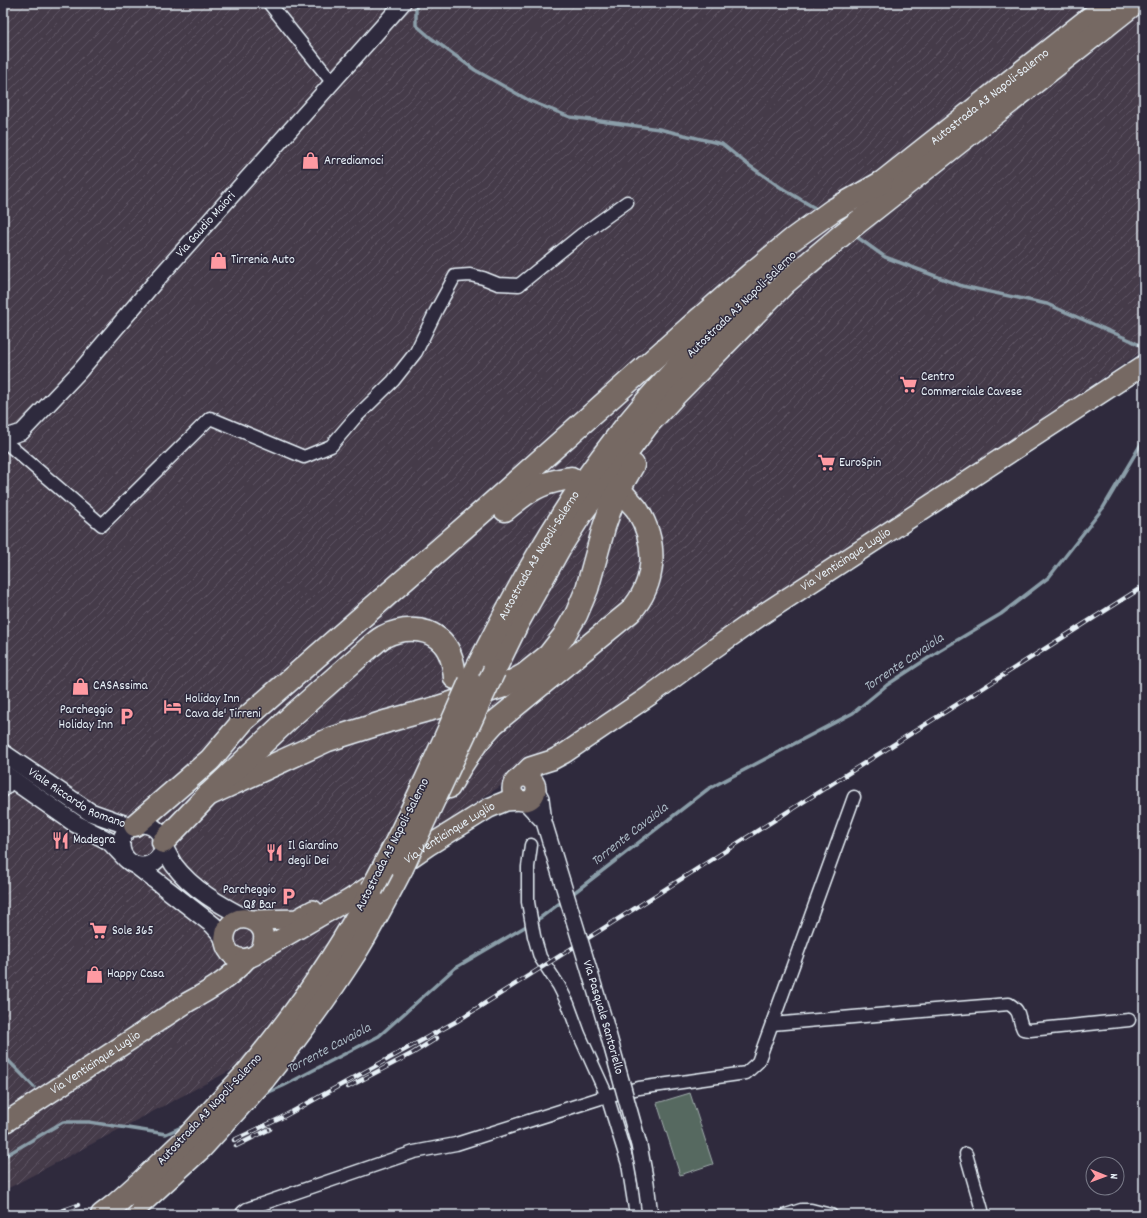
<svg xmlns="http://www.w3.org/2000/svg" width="1147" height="1218" font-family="Dekko,sans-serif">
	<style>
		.industrial { fill: url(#industrial-furrows) }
		.park { fill: #576961; stroke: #a0adac }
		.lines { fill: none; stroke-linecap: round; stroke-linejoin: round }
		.stream { stroke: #8b9ea9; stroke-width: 3.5 }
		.minor-casing { stroke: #e8f1f8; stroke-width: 15 }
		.tertiary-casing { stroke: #e8f1f8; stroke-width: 18 }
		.secondary-casing { stroke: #e8f1f8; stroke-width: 20 }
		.primary-casing { stroke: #e8f1f8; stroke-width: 22 }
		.motorway-casing { stroke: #e8f1f8; stroke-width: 25 }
		.minor { stroke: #2f2a3d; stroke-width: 12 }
		.tertiary { stroke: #2f2a3d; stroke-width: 15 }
		.secondary { stroke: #2f2a3d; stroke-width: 17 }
		.primary { stroke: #766964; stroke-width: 19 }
		.motorway { stroke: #766964; stroke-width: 22 }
		.rail-casing { stroke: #e8f1f8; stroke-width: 4.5 }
		.rail { stroke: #2f2a3d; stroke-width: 3; stroke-dasharray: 9; stroke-linecap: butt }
		.tertiary-bridge-casing { stroke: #e8f1f8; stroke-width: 18; stroke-linecap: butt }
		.motorway-bridge-casing { stroke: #e8f1f8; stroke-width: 25; stroke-linecap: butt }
		.tertiary-bridge { stroke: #2f2a3d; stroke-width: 15 }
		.motorway-bridge { stroke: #766964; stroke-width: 22 }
		.labels { text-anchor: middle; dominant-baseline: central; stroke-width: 3; stroke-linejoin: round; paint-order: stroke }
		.street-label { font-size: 13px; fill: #e8f1f8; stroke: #2f2a3d }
		.poi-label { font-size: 13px; fill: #e8f1f8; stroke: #2f2a3d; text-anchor: start }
		.water-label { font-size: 14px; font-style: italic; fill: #aab9c4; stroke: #2f2a3d }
	</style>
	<defs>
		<pattern id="industrial-furrows" width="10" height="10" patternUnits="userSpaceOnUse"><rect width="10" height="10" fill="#453a4a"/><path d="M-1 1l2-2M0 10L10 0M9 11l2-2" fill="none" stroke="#605765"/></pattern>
	</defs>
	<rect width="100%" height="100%" fill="#2f2a3d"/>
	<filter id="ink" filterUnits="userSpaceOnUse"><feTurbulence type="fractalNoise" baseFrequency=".025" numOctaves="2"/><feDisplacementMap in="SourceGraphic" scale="8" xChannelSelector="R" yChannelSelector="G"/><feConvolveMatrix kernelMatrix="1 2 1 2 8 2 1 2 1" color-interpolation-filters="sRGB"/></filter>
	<g filter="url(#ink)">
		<polygon class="industrial" points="3,3 1144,3 1144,350 468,808 235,1068 3,1191 3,795 29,766 3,749"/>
		<polygon class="park" points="690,1093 713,1164 680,1175 657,1103"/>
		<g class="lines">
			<g class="stream">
				<polyline points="416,3 416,25 431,38 475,70 530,101 570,117 659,129 722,144 747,164 780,187 818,210"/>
				<polyline points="857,237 885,257 962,286 1047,304 1130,340 1141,346"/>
				<polyline points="571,895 708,789 853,713 887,685 939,651 1001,614 1049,577 1103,508 1144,439"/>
				<polyline points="3,1055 34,1087"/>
				<polyline points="262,1095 283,1086 379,1036 455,968 540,918 564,900"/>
				<polyline points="3,1157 63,1122 89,1122 166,1134 186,1125"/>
			</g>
			<defs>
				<g id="minor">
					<polyline points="269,3 333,83"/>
					<polyline points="3,440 102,525 210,418 304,457 331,446 354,419 393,381 416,352 436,311 455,276 470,275 483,278 498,284 519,285 581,235 627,202"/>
					<polyline points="3,791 13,780"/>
					<polyline points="531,845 528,867 528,902 534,936 540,957 559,986 568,1004 579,1034 607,1096 628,1164 636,1215"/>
					<path d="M772 1024 934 1010 1009 1004C1022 1012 1017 1017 1023 1029L1030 1030 1129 1020"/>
					<polyline points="966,1154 982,1210 982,1215"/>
					<polyline points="244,1215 243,1212 247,1209 414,1152 456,1144 607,1096 639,1088 746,1073 758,1062 854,797"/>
					<polyline points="786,1215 801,1210 811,1210 831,1215"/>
				</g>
				<g id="tertiary">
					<path id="s1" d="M3 438 22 432 79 372 155 282 403 3"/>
					<polyline points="535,787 541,798 544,822"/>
					<polyline points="524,801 544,822"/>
				</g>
				<g id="secondary">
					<path id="s2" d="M3 753 90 812 132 827"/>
					<polyline points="3,773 76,824 109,841 126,859"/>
					<circle cx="142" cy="845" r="21"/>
					<path d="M163 846C167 852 170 859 174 865 192 889 220 905 246 918"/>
					<polyline points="137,866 213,925 221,934 224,940"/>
				</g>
				<g id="primary">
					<path id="s3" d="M520 777 530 767 552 760 565 753 649 696 709 652 763 614 1144 365"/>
					<circle cx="524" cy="789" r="12"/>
					<path id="s4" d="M402 864 428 846 489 808 506 801 520 800"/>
					<polyline points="253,920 297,919 313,910"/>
					<path d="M260 951C277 918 229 906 225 936 224 942 226 948 230 953 239 962 252 959 260 951L350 899 378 880"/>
					<path id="s5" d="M3 1124 188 1002C212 989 229 979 248 958"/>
				</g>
				<g id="motorway">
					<path id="s6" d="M870 192 1109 3"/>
					<path d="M505 510C520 498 534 486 552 482 558 480 565 479 571 478"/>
					<polyline points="494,671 517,624 560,547 581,514 649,423 675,395 785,283 843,234 1135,3"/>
					<path id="s7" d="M470 682C512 598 557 515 614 441 657 385 708 334 758 286"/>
					<path d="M449 787C462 762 475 743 494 723L630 612C656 584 658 544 638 511 635 506 630 502 626 497"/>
					<polyline points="208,795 328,740 388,721 439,707 504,686 524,675 549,655 563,637 576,615 587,589 604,527 614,498 633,465"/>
					<polyline points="135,825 210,760 244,720 489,506 689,328 752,273 793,239 833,210 881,183"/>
					<path d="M163 842 208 795 294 714 371 646C375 643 379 639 383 637 400 628 424 626 439 639 450 648 454 664 455 678"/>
					<path d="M247 1073C294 1016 338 955 372 889"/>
					<path d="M264 1079C296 1039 327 997 355 953 372 926 387 897 402 868"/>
					<polyline points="102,1215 115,1205"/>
					<polyline points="128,1215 142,1202"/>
				</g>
			</defs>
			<use href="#minor" class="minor-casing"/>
			<use href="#tertiary" class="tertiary-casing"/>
			<use href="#secondary" class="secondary-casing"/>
			<use href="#primary" class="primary-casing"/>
			<use href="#motorway" class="motorway-casing"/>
			<use href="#minor" class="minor"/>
			<use href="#tertiary" class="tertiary"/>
			<use href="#secondary" class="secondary"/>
			<use href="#primary" class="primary"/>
			<use href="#motorway" class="motorway"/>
			<defs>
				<g id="rail">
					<polyline points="348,1087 413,1053 437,1038"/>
					<polyline points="234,1140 279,1119 457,1021 1144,586"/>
					<polyline points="236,1146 270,1129"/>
					<polyline points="50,1215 78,1205"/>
					<polyline points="72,1215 81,1212"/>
				</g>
			</defs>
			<use href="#rail" class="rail-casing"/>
			<use href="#rail" class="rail"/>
			<defs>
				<g id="tertiary-bridge">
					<path id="s8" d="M544 822 604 1019 639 1145 646 1183 650 1215"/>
				</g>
				<g id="motorway-bridge">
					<polyline points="402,868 494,671"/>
					<path d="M372 889C408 822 439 752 470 682"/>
					<polyline points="142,1202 201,1148 264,1079"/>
					<polyline points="115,1205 142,1181 186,1139 247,1073"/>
				</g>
			</defs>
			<use href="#tertiary-bridge" class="tertiary-bridge-casing"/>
			<use href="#motorway-bridge" class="motorway-bridge-casing"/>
			<use href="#tertiary-bridge" class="tertiary-bridge"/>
			<use href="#motorway-bridge" class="motorway-bridge"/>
		</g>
	</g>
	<defs>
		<symbol id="shop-bare" viewBox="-9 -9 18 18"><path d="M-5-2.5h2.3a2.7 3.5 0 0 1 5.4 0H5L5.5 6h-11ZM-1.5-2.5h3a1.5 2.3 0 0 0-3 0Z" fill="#ff9aa2" stroke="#2f2a3d" stroke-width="2.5" paint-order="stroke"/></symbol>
		<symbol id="supermarket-bare" viewBox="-9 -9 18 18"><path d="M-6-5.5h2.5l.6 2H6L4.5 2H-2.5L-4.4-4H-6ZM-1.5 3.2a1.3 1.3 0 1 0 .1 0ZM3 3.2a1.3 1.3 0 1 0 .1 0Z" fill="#ff9aa2" stroke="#2f2a3d" stroke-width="2.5" paint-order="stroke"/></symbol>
		<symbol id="hotel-bare" viewBox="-9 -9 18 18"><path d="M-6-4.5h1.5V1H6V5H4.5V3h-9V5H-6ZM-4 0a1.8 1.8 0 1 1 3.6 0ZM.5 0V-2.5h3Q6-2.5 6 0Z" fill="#ff9aa2" stroke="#2f2a3d" stroke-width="2.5" paint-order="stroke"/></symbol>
		<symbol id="parking-bare" viewBox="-9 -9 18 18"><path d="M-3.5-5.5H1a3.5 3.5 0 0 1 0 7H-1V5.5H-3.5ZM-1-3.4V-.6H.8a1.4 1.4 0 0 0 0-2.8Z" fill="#ff9aa2" stroke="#2f2a3d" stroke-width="2.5" paint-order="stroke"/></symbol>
		<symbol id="restaurant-bare" viewBox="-9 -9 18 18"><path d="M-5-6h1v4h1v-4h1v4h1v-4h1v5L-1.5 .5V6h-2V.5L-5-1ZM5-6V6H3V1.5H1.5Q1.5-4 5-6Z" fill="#ff9aa2" stroke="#2f2a3d" stroke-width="2.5" paint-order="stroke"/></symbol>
	</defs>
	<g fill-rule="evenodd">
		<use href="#shop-bare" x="298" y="148" width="25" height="25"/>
		<use href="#shop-bare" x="206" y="248" width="25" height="25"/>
		<use href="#supermarket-bare" x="896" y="372" width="25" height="25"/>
		<use href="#supermarket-bare" x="814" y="450" width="25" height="25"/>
		<use href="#shop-bare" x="68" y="674" width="25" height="25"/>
		<use href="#hotel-bare" x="160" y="694" width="25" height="25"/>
		<use href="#parking-bare" x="114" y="704" width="25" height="25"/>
		<use href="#restaurant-bare" x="48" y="828" width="25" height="25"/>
		<use href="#restaurant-bare" x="262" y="840" width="25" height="25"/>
		<use href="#parking-bare" x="276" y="884" width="25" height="25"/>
		<use href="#supermarket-bare" x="86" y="918" width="25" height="25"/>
		<use href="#shop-bare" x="82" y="962" width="25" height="25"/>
	</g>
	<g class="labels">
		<g class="street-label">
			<text stroke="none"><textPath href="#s6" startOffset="153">Autostrada A3 Napoli-Salerno</textPath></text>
			<text stroke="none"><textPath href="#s1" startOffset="297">Via Gaudio Maiori</textPath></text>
			<text transform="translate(742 305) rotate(-44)">Autostrada A3 Napoli-Salerno</text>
			<text stroke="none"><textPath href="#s7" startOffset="144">Autostrada A3 Napoli-Salerno</textPath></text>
			<text stroke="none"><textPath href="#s3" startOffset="393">Via Venticinque Luglio</textPath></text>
			<text stroke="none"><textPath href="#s2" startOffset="87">Viale Riccardo Romano</textPath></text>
			<text stroke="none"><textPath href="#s4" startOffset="57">Via Venticinque Luglio</textPath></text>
			<text transform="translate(393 845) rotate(-63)">Autostrada A3 Napoli-Salerno</text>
			<text stroke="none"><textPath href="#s8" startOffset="204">Via Pasquale Santoriello</textPath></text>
			<text stroke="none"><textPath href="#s5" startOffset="111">Via Venticinque Luglio</textPath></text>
			<text transform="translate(210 1110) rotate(-47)">Autostrada A3 Napoli-Salerno</text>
		</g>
		<g class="poi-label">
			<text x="324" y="161">Arrediamoci</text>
			<text x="231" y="260">Tirrenia Auto</text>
			<text x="921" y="377">Centro<tspan x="921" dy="15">Commerciale Cavese</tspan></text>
			<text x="839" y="463">EuroSpin</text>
			<text x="93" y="686">CASAssima</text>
			<text x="185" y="699">Holiday Inn<tspan x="185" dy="15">Cava de' Tirreni</tspan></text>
			<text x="113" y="710" text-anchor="end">Parcheggio<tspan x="113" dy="15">Holiday Inn</tspan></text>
			<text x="73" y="840">Madegra</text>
			<text x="288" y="846">Il Giardino<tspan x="288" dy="15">degli Dei</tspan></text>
			<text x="276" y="890" text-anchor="end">Parcheggio<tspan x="276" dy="15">Q8 Bar</tspan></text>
			<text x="112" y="931">Sole 365</text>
			<text x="107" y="974">Happy Casa</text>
		</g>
		<g class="water-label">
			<text transform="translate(904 663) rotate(-34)">Torrente Cavaiola</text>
			<text transform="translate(630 835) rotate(-38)">Torrente Cavaiola</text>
			<text transform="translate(329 1049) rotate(-28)">Torrente Cavaiola</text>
		</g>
	</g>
	<rect width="1147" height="1218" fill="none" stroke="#2f2a3d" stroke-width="16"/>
	<rect x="8" y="8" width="1131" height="1202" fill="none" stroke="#e8f1f8" stroke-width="1.5" filter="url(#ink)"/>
	<g transform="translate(1105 1176) rotate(91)"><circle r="19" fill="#2f2a3d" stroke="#797a88"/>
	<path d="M0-3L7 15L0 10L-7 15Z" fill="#ff9aa2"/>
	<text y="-6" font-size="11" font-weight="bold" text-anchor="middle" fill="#e8f1f8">N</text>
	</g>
</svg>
